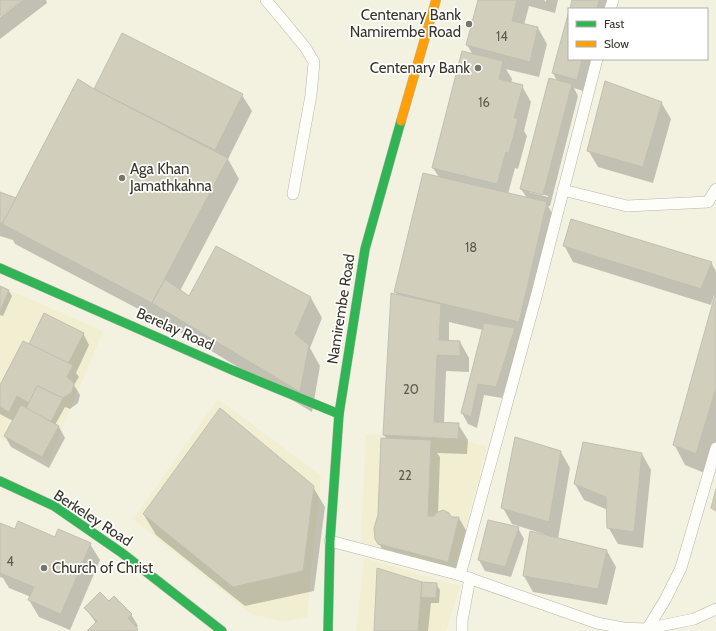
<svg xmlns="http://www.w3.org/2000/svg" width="716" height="631" font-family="Cabin,sans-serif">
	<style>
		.built { fill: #f2eed2 }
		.shadow { fill: #0003; fill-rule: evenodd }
		.building { fill: #d1cebb; stroke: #c0bfb2 }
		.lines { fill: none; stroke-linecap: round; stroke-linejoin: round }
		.lane-casing { stroke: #b8b6a8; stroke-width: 12 }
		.fast-casing { stroke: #b8b6a8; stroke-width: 10 }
		.slow-casing { stroke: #b8b6a8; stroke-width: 10 }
		.lane { stroke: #fdfdfa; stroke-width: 11 }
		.fast { stroke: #30b455; stroke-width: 9 }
		.slow { stroke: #ff9f0a; stroke-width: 9 }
		.poi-dot { fill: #79776a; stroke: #fff; stroke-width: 1.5 }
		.labels { text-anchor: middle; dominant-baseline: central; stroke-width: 3.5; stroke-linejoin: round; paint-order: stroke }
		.number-label { font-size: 13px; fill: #5e5c4e }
		.poi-label { font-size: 15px; fill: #38362a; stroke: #fff; text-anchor: end }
		.street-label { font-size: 15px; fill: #38362a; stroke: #fff }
	</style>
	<rect width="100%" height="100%" fill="#f3f1e0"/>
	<g class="built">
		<polygon points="0,286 103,331 48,462 0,438"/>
		<polygon points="218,399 321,476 307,617 284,622 251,614 133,519"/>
		<polygon points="366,434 453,438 487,446 455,567 361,542"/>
		<polygon points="364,558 460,586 446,631 356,631"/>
	</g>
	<g class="shadow">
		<polygon points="22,0 46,0 47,3 0,39 0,17"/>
		<path d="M479 0H544L546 2V0H558L555 13 529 6 524 25 538 28 547 44 539 77 506 69 512 79 511 83 522 86 531 102 524 131 527 136 518 169 515 168 508 194 527 198 521 189 557 81 553 73 569 15V59H592L583 91 574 88 578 96 550 206H548L558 223 530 341 521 339 502 398 484 395 477 428 468 424 462 413 483 330 449 322V341L460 342 469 358V372L446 371 444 423 458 424 468 440 467 454 437 453 440 457 438 514 459 518 468 534 457 577 388 560 374 534 379 515 387 439 384 435 398 296 395 292 439 177 433 168 473 55 467 45ZM529 190 548 196V197L529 192Z"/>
		<polygon points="573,0 608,0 606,9 571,9"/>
		<polygon points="123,34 242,95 252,111 228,159 239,179 180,291 189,298 311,298 322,318 310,348 320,366 312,412 165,323 15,244 13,240 0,236 0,193 17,199 95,90"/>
		<polygon points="661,102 671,119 653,183 598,167 588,150"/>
		<polygon points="564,245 711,262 716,271 716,445 707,474 685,465 674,444 716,295 714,295 711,305 573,262"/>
		<polygon points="0,287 9,291 12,296 3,316 0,315"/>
		<polygon points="83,333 89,345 76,373 79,377 74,385 80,395 78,403 70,409 65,407 55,425 59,427 65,438 49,468 11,447 5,436 13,421 0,414 0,385 29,346"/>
		<polygon points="561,452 570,468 558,539 607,551 616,567 607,605 533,592 524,576 544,534 512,524 503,508"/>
		<polygon points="642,454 651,470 643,548 618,544 608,527 608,510 584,500 575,484"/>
		<polygon points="313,487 325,507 314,591 245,606 156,535 144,515"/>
		<polygon points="0,524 15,530 90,544 100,560 70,630 39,617 29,600 31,597 9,588 3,578 0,577"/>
		<polygon points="518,528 524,539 511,577 485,571 479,560"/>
		<polygon points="378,569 423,584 436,584 440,590 439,603 431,603 428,631 375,631"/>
		<polygon points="109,602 131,614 138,626 136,628 138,631 88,631 96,623 86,609"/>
	</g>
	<g class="building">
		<polygon points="0,0 21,0 0,16"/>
		<polygon points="478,0 517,0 512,21 538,27 530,62 466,45"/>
		<polygon points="572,0 599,0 597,9 570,9"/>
		<polygon points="569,11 569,59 582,59 577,80 552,73"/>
		<polygon points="122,33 243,94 215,150 94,89"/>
		<polygon points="462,51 503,61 499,79 523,85 514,118 518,119 509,153 506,152 497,184 432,168"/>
		<polygon points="549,78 572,84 543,195 520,189"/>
		<polygon points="78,79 94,89 228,158 152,303 2,224"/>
		<polygon points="605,81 662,102 643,167 587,151"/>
		<polygon points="423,173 547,202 519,322 394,292"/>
		<polygon points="0,192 16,198 2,224 0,223"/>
		<polygon points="571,219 712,262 701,289 563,246"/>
		<polygon points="216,246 311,297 295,334 309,345 300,392 152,303 165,279 189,296"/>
		<polygon points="0,286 9,290 0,311"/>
		<polygon points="716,291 716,388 696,454 673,445"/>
		<polygon points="391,293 441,304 439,340 460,341 460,356 437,355 434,422 459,423 458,439 383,435"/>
		<polygon points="44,313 84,333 68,364 29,344"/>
		<polygon points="484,323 515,328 496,387 478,384 471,417 461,413"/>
		<polygon points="23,341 73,365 67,377 74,383 72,392 63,398 37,386 29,403 17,396 9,412 0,407 0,385"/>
		<polygon points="37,386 63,398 51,422 26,409"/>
		<polygon points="21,405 59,426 42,457 4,436"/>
		<polygon points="220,408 314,486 303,571 233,587 143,514"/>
		<polygon points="515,437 561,451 549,522 501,508"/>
		<polygon points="381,438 431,440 428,516 434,516 436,513 443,510 449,513 451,517 459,517 448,562 378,544 375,539 374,528 378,515"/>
		<polygon points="583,442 642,453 634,532 607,528 606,497 574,484"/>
		<polygon points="716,489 716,511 711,508"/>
		<polygon points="488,520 519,527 505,567 478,560"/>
		<polygon points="18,521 55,537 58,529 91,543 61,614 28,600 34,587 0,573 0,523 15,529"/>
		<polygon points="530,531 607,550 598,589 523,576"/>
		<polygon points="377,568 422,582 418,631 374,631"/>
		<polygon points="422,582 437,583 436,598 421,597"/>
		<polygon points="100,592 109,601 114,596 132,614 128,618 138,629 136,631 87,631 97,621 84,608"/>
	</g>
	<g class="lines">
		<defs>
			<g id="lane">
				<polyline points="266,0 305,47 314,62 311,95 293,194"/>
				<polyline points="610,9 613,0"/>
				<polyline points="563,190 627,206 708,202 716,189"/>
				<polyline points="330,541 460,575 597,623 623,628 646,629 694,619 716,609"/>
				<polyline points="460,575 536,297 597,59"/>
				<polyline points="462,631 462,621 470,578"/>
				<polyline points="646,631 665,600 681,568 716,448"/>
			</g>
			<g id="fast">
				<polyline points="0,268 232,370 339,414"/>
				<polyline points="0,481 54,506 122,553 222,631"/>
				<polyline points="328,631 330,541 339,414 365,249 401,121"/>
			</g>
			<polyline id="slow" points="401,121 436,0"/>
		</defs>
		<use href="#lane" class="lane-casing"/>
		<use href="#fast" class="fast-casing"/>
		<use href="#slow" class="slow-casing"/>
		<use href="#lane" class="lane"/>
		<use href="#fast" class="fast"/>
		<use href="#slow" class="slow"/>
	</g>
	<g class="poi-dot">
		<circle cx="469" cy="24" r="4"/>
		<circle cx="478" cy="68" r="4"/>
		<circle cx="122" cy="178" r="4"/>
		<circle cx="44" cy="568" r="4"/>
	</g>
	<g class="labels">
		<g class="number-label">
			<text x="502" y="36">14</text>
			<text x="484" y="102">16</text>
			<text x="471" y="247">18</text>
			<text x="411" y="389">20</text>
			<text x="405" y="475">22</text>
			<text x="10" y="561">4</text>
		</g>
		<g class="poi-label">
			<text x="461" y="15">Centenary Bank<tspan x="461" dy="17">Namirembe Road</tspan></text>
			<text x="470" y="68">Centenary Bank</text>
			<text x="130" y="169" text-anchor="start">Aga Khan<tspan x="130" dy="17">Jamathkahna</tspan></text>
			<text x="52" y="568" text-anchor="start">Church of Christ</text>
		</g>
		<g class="street-label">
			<text transform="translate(341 309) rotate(-81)">Namirembe Road</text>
			<text transform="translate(175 329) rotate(24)">Berelay Road</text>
			<text transform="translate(93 518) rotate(33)">Berkeley Road</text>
		</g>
	</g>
	<rect x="568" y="8" width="140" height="52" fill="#ffffff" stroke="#afafaa"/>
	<rect x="576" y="21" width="20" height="6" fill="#30b455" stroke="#afafaa"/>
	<text x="604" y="28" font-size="12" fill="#38362a">Fast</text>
	<rect x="576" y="41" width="20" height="6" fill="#ff9f0a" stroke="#afafaa"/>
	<text x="604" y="48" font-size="12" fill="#38362a">Slow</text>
</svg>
